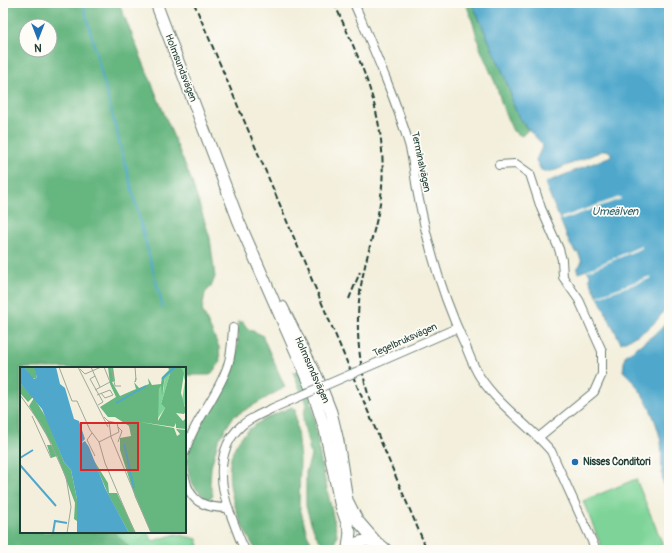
<svg xmlns="http://www.w3.org/2000/svg" width="672" height="553" font-family="Pangolin,sans-serif">
	<style>
		.green { fill: #7ed498; stroke: #4e8866 }
		.forest { fill: #66b680; stroke: #427a5a; fill-rule: evenodd }
		.water { fill: #4fa8cc; stroke: #377280 }
		.pier { fill: #f3efdc }
		.lines { fill: none; stroke-linecap: round; stroke-linejoin: round }
		.stream { stroke: #4fa8cc; stroke-width: 2 }
		.minor-casing { stroke: #697b6f; stroke-width: 10 }
		.secondary-casing { stroke: #697b6f; stroke-width: 13 }
		.minor { stroke: #fff; stroke-width: 8 }
		.secondary { stroke: #fff; stroke-width: 11 }
		.rail { stroke: #1f3d34; stroke-width: 2; stroke-dasharray: 6 3; stroke-linecap: butt }
		.minor-bridge-casing { stroke: #697b6f; stroke-width: 10; stroke-linecap: butt }
		.minor-bridge { stroke: #fff; stroke-width: 8 }
		.poi-dot { fill: #1f6fb2; stroke: #fdfcf7; stroke-width: 1.5 }
		.labels { text-anchor: middle; dominant-baseline: central; stroke-width: 3.5; stroke-linejoin: round; paint-order: stroke }
		.street-label { font-size: 10px; fill: #1f3d34; stroke: #fdfcf7 }
		.poi-label { font-size: 10px; font-weight: bold; fill: #1f3d34; stroke: #fdfcf7; text-anchor: start }
		.water-label { font-size: 11px; font-style: italic; fill: #306269; stroke: #fdfcf7 }
		.inset-river { fill: none; stroke: #4fa8cc; stroke-width: 2 }
		.inset-road { fill: none; stroke: #9ea899; stroke-width: 1 }
		.view { fill: #d62828; fill-opacity: 0.15; stroke: #d62828; stroke-width: 2 }
		.inset-edge { fill: none; stroke: #1f3d34; stroke-width: 2 }
	</style>
	<rect width="100%" height="100%" fill="#fdfcf7"/>
	<filter id="ink" filterUnits="userSpaceOnUse"><feTurbulence type="fractalNoise" baseFrequency=".025" numOctaves="2"/><feDisplacementMap in="SourceGraphic" scale="8" xChannelSelector="R" yChannelSelector="G"/><feConvolveMatrix kernelMatrix="1 2 1 2 8 2 1 2 1" color-interpolation-filters="sRGB"/></filter>
	<filter id="wash" filterUnits="userSpaceOnUse"><feTurbulence type="fractalNoise" baseFrequency=".012" numOctaves="4" result="noise"/><feDisplacementMap in="SourceGraphic" scale="16" xChannelSelector="R" yChannelSelector="G"/><feGaussianBlur stdDeviation="0.9" result="paint"/><feColorMatrix in="noise" values="0 0 0 0 0 0 0 0 0 0 0 0 0 0 0 0 0 1.4 0 .05"/><feComposite in="paint" operator="in"/></filter>
	<g filter="url(#wash)">
		<rect width="100%" height="100%" fill="#f3efdc"/>
		<g class="green">
			<polygon points="636,479 663,545 652,550 603,550 583,501"/>
			<polygon points="113,532 147,532 153,541 176,534 197,539 200,550 124,550"/>
		</g>
		<g class="forest">
			<path d="M3 3H119L192 182 210 238 215 277 211 287 205 293 202 310 219 347 220 363 210 375H185V368H21V532H113L132 550H3ZM26 26H50V50H26Z"/>
			<polygon points="466,3 472,3 504,75 511,95 511,100 520,120 528,130 522,136 513,131 504,111 496,85 480,48 474,26"/>
			<path d="M238 322H243L248 329 262 335 285 387 233 417 218 441 211 467 210 484 213 496 207 500C203 495 197 491 194 486 169 443 221 405 234 367 239 354 237 336 238 322Z"/>
			<polygon points="299,371 311,397 321,462 337,534 335,543 327,548 318,539 311,523 306,506 306,472 311,456 303,420 306,403 293,372"/>
			<path d="M292 407 295 410 300 460 299 504 307 534 316 550H256C236 519 214 465 244 434 255 422 277 413 292 407Z"/>
		</g>
		<g class="water">
			<path d="M472 3H669V305L666 306C656 327 642 333 621 343L589 279 591 277 587 270 578 273 577 269 582 262 578 252 576 253 570 244 546 186 547 182 611 156V153L607 150 602 151 556 170 547 172 541 170 536 160 543 145 520 120 511 100V95L504 75Z"/>
			<path d="M669 319V493C658 483 663 458 661 443 657 419 642 387 623 371L625 356 659 331Z"/>
		</g>
		<g class="pier">
			<polygon points="620,197 621,199 562,220 560,218"/>
			<polygon points="641,246 642,248 588,271 587,270"/>
			<polygon points="651,276 652,278 597,297 599,295"/>
		</g>
		<g class="lines">
			<polyline class="stream" points="83,3 163,308"/>
		</g>
	</g>
	<g filter="url(#ink)">
		<g class="lines">
			<defs>
				<g id="minor">
					<path d="M354 3C374 50 394 95 409 144 414 162 415 182 419 200 429 251 444 300 466 347 470 357 474 368 480 377 499 406 529 425 551 451L596 550"/>
					<polyline points="499,165 516,164 530,174 541,208 559,249 562,260 563,277 579,300 602,351 602,374 594,392 539,437"/>
					<polyline points="379,362 457,328"/>
					<path d="M185 452C194 420 218 396 228 365 232 353 232 341 233 328"/>
					<path d="M185 478C190 503 206 508 228 508"/>
					<path d="M245 550C239 539 235 525 230 513 219 484 216 449 241 426 250 418 263 413 273 408"/>
				</g>
				<g id="secondary">
					<polyline points="156,3 239,222 311,386 325,430 340,503 350,532 348,548"/>
					<polyline points="282,307 318,379 331,412 338,441 347,500 357,520 377,543"/>
					<path d="M347 550C358 538 375 538 386 550"/>
				</g>
			</defs>
			<use href="#minor" class="minor-casing"/>
			<use href="#secondary" class="secondary-casing"/>
			<use href="#minor" class="minor"/>
			<use href="#secondary" class="secondary"/>
			<g class="rail">
				<polyline points="194,3 427,550"/>
				<path d="M334 3C362 64 387 116 382 186 380 216 369 245 363 275 354 318 357 362 371 403"/>
				<polyline points="349,299 360,272"/>
			</g>
			<defs>
				<polyline id="minor-bridge" points="273,408 379,362"/>
			</defs>
			<use href="#minor-bridge" class="minor-bridge-casing"/>
			<use href="#minor-bridge" class="minor-bridge"/>
		</g>
	</g>
	<circle class="poi-dot" cx="575" cy="462" r="4"/>
	<g class="labels">
		<g class="street-label">
			<text transform="translate(181 68) rotate(69)">Holmsundsvägen</text>
			<text transform="translate(421 162) rotate(78)">Terminalvägen</text>
			<text transform="translate(405 340) rotate(-24)">Tegelbruksvägen</text>
			<text transform="translate(312 370) rotate(66)">Holmsundsvägen</text>
		</g>
		<g class="poi-label">
			<text x="583" y="462">Nisses Conditori</text>
		</g>
		<g class="water-label">
			<text x="615" y="211">Umeälven</text>
		</g>
	</g>
	<g transform="translate(20 367)">
		<rect width="166" height="166" fill="#f3efdc"/>
		<path d="M161 0H166V41L162 33 165 14ZM151 3 141 37 145 41 136 54 139 22 141 19 143 26 145 9Z" fill="#7ed498"/>
		<path d="M4 0H15L17 12 12 11ZM88 0H93L95 14 92 15 100 29 116 22 114 15 119 21 129 17 128 11 132 18 141 17 142 10 149 3 148 0H161L164 6 161 26 166 44 164 47 156 46 163 54 166 51V62L156 61V56L154 60 120 55 154 61 157 69 160 67 156 62 166 63V166H131L115 130 100 83V71L111 69 109 59 95 50H88L80 40 96 30 90 17ZM151 3 141 37 145 41 138 54 139 22 141 19 142 29 145 9ZM0 16 13 30 8 35 0 26ZM14 31 27 52 44 95 51 103 57 132V154L54 152 55 136 37 89 31 91 27 78H32L9 39ZM73 92 88 116 89 126H97L116 166H109L89 129Z" fill="#66b680" fill-rule="evenodd"/>
		<path d="M0 0H4L14 12 17 11 14 0H36L40 17 45 21 54 52 59 54 65 72 60 77 65 74 69 80 85 121 109 166H57V132L51 103 44 95 22 42 0 16Z" fill="#4fa8cc"/>
		<path class="inset-river" d="M142 12 155 0M96 36 126 19M104 77 114 121M0 91 13 83M0 98 36 139M33 166 35 154 47 156"/>
		<path class="inset-road" d="M39 0 52 34H57L70 63 79 75 85 96 115 166M58 0 88 60M71 0 80 20M91 0 95 19H101M115 0 116 13 115 15 116 11M60 2 65 7 81 0M75 9 70 12 83 35 78 38M75 23 90 15 84 0M0 28 23 60 46 110 51 140 47 166M77 28 90 23 93 28 85 31 81 26M12 49 31 91M84 50 89 55 91 70 131 166M72 66 67 73 75 89M79 75 99 65 97 56 88 54M98 75 102 64 98 60"/>
		<path class="view" d="M61 56H118V103H61Z"/>
		<rect width="166" height="166" class="inset-edge"/>
	</g>
	<rect width="672" height="553" fill="none" stroke="#fdfcf7" stroke-width="16"/>
	<g transform="translate(38 38) rotate(180)"><circle r="19" fill="#fdfcf7" stroke="#a4b0a9"/>
	<path d="M0-3L7 15L0 10L-7 15Z" fill="#1f6fb2"/>
	<text y="-6" font-size="11" font-weight="bold" text-anchor="middle" fill="#1f3d34">N</text>
	</g>
</svg>
